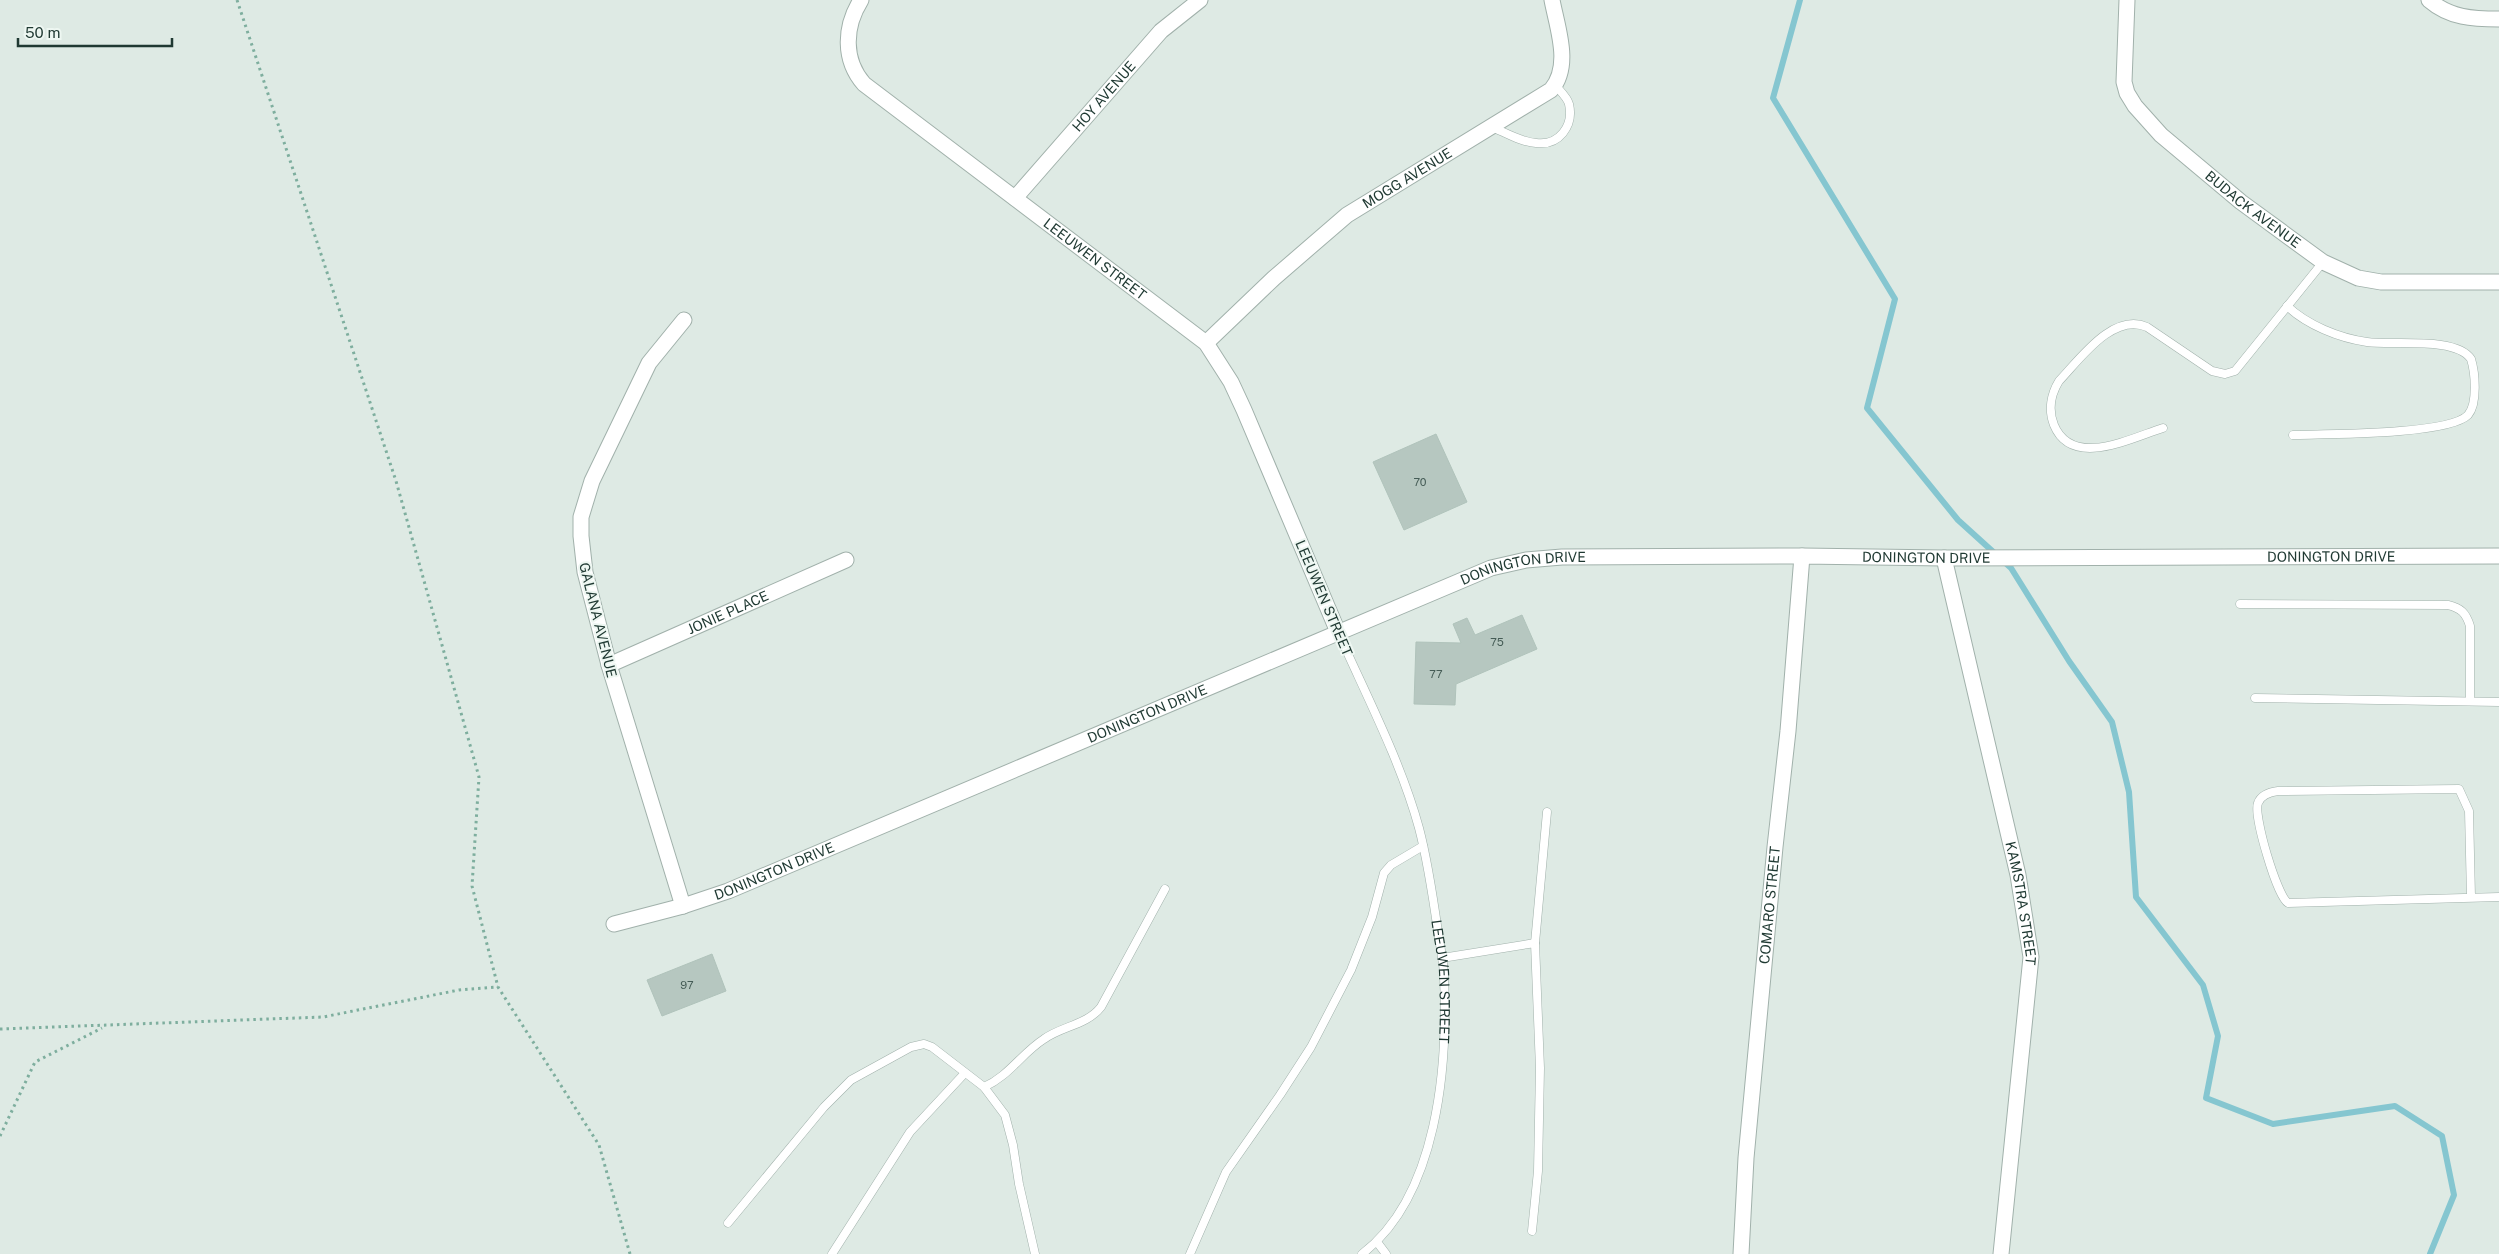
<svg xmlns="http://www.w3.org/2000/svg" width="2499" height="1254" font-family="'Public Sans',sans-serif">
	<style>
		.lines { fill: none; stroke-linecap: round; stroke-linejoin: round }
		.stream { stroke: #85c6d0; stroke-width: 6 }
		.building { fill: #b6c7c0; stroke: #b0c3bb }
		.service-casing { stroke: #a1b1ab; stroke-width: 9 }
		.minor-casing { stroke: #a1b1ab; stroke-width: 17 }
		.tertiary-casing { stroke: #a1b1ab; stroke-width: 17 }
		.path { stroke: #7eae9e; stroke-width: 3; stroke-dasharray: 2.5 4; stroke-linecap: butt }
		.service { stroke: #fff; stroke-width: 8 }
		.minor { stroke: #fff; stroke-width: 15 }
		.tertiary { stroke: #fff; stroke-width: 15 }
		.labels { text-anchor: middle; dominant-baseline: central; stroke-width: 4; stroke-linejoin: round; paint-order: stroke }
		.number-label { font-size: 11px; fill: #455c56 }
		.street-label { font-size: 14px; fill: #1f3932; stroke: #eef7f2 }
	</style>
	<rect width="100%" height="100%" fill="#deeae4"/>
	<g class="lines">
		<polyline class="stream" points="1800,0 1773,98 1895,299 1867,408 1958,520 2011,568 2069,661 2112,722 2129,792 2136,897 2203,985 2218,1036 2206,1098 2273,1124 2395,1106 2442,1136 2454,1195 2430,1254"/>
	</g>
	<g class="building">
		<polygon points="1436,434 1467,502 1404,530 1373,462"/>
		<polygon points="1522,615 1537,649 1456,684 1455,705 1414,704 1416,642 1461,643 1453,624 1467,618 1475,635"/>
		<polygon points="712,954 726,991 662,1016 647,980"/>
	</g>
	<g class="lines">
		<defs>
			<g id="service">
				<path d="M1492 127C1506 133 1521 142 1536 143 1559 146 1574 126 1569 104 1567 97 1560 91 1555 85"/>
				<path d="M2287 306C2307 325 2339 338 2367 342 2392 346 2456 336 2471 359 2475 372 2478 403 2468 415 2449 435 2324 434 2293 435"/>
				<path d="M2163 428C2131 438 2072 469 2054 425 2048 410 2051 394 2059 381 2080 359 2113 312 2147 327L2212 371 2225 374 2235 371 2323 262"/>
				<path d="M2240 604 2448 605C2461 608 2466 613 2470 626V701"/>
				<path id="s1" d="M1338 632C1366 695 1401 762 1419 828 1428 862 1433 897 1438 932 1440 947 1444 962 1444 977 1448 1066 1438 1196 1362 1254"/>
				<polyline points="2255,698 2499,702"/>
				<path d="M2471 897 2469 811 2459 789 2278 791C2270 792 2261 795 2258 803 2253 815 2277 896 2288 903L2499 897"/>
				<polyline points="1535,943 1547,812"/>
				<polyline points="1442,958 1535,943 1540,1068 1538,1171 1532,1231"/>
				<path d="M984 1087C1009 1076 1022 1053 1044 1039 1062 1026 1087 1025 1101 1007L1165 889"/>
				<polyline points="728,1223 824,1107 851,1080 911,1047 924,1044 932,1047 984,1087 1005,1115 1013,1145 1019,1184 1035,1254"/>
				<polyline points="1377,1242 1386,1254"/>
				<polyline points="832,1254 910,1132 964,1074"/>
				<polyline points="1190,1254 1226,1172 1280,1095 1311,1047 1351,970 1372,917 1384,873 1391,865 1423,846"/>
			</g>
			<g id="minor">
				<path id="s2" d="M861 0C844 27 843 60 864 84L1206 343 1231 382 1244 410 1338 632"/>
				<path id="s3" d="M2127 0 2124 82 2127 93 2135 106 2161 135 2241 202 2323 262 2358 278 2381 282H2499"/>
				<path d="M2429 0C2450 18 2473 19 2499 19"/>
				<path id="s4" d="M1015 198 1161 31 1200 0"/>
				<path id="s5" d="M1206 343 1274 278 1347 215 1551 90C1572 66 1557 27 1552 0"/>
				<path id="s6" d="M1944 558 2018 875 2031 957 2001 1254"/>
				<path id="s7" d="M609 665 846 560"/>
				<polyline points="683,906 609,665 585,572 581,536 581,517 592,481 649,363 684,320"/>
				<path id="s8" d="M614 924 683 906 728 891 1491 568 1526 560 1562 557 1802 556"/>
			</g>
			<g id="tertiary">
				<path id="s9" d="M1741 1254 1746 1158 1775 847 1788 731 1802 556 1944 558 2499 556"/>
			</g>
		</defs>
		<use href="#service" class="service-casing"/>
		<use href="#minor" class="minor-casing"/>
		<use href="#tertiary" class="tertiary-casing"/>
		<g class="path">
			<polyline points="237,0 396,481 479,777 472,886 498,987 599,1145 630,1254"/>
			<polyline points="0,1029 323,1017 459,990 498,987"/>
			<polyline points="0,1136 35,1062 102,1028"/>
		</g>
		<use href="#service" class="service"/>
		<use href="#minor" class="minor"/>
		<use href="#tertiary" class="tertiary"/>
	</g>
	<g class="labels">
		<g class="number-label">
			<text x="1420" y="482">70</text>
			<text x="1497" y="642">75</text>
			<text x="1436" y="674">77</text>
			<text x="687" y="985">97</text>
		</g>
		<g class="street-label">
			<text stroke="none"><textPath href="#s4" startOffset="135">HOY AVENUE</textPath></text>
			<text stroke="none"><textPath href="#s5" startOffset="261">MOGG AVENUE</textPath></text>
			<text stroke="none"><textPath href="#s3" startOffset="266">BUDACK AVENUE</textPath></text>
			<text stroke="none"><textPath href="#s2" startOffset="380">LEEUWEN STREET</textPath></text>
			<text stroke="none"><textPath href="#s9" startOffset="1230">DONINGTON DRIVE</textPath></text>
			<text stroke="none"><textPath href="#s9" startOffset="825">DONINGTON DRIVE</textPath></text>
			<text stroke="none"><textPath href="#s8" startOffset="979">DONINGTON DRIVE</textPath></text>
			<text transform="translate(1324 598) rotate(67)">LEEUWEN STREET</text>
			<text stroke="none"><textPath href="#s7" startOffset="130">JONIE PLACE</textPath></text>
			<text transform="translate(598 620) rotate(76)">GALANA AVENUE</text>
			<text stroke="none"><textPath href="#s8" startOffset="574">DONINGTON DRIVE</textPath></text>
			<text stroke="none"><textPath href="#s8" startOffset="169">DONINGTON DRIVE</textPath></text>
			<text stroke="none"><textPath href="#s6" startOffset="354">KAMSTRA STREET</textPath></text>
			<text stroke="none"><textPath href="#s9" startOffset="350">COMARO STREET</textPath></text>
			<text stroke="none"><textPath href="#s1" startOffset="368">LEEUWEN STREET</textPath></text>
		</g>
	</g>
	<path d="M18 38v8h154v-8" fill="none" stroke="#1f3932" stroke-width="2.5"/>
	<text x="25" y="38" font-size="15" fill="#1f3932" stroke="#eef7f2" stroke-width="4" paint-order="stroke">50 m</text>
</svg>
